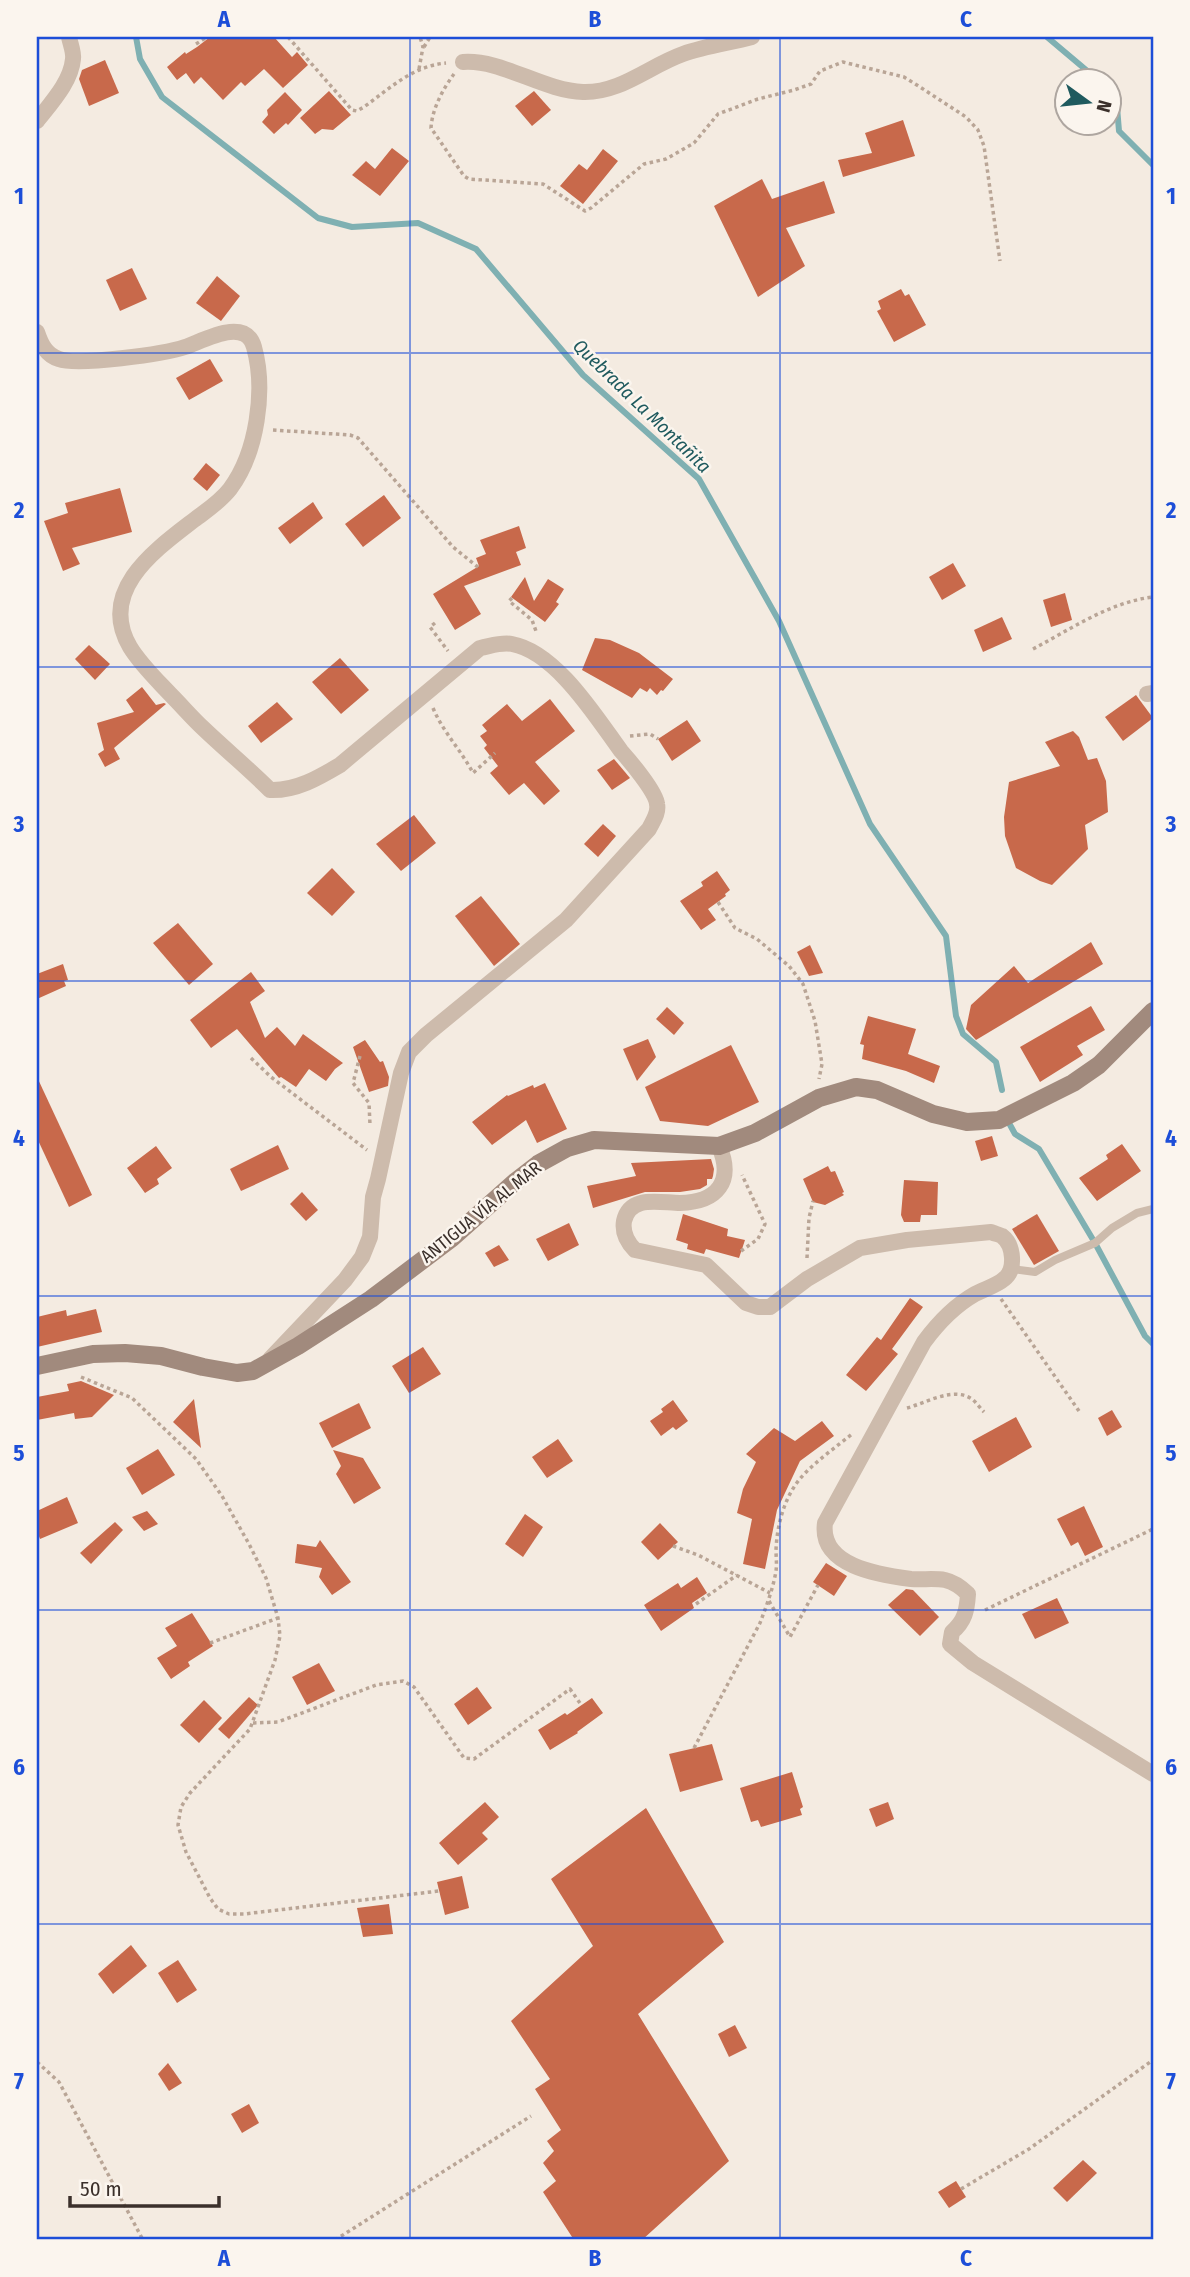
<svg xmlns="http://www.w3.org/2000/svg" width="1190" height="2277" font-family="'Fira Sans Condensed',sans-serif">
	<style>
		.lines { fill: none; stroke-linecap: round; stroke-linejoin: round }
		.stream { stroke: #7fb0b2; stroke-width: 6 }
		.building { fill: #c8694b }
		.path { stroke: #b9a596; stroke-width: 3.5; stroke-dasharray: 3.5 3.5; stroke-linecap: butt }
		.lane { stroke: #cdbbac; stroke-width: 8 }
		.street { stroke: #cdbbac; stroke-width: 16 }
		.secondary { stroke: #a18a7d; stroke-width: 18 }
		.grid { fill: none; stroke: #1d4ed8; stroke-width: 2; stroke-opacity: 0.55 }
		.labels { text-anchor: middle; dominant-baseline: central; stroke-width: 5; stroke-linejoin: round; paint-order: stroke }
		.street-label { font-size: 18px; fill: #3b302b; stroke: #fbf5ee }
		.water-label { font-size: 19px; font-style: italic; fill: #1f5a5e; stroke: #fbf5ee }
		.neatline { fill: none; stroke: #1d4ed8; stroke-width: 2.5 }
		.grid-label { font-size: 23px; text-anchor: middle; font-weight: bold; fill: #1d4ed8 }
	</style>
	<rect width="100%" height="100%" fill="#f4ebe1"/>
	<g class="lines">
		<g class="stream">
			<polyline points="136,37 140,59 162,97 318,218 352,227 418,223 476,249 583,375 699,479 779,621 870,824 946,936 956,1016 963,1034 996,1062 1002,1090"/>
			<polyline points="1047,37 1098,80"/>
			<polyline points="1110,90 1116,95 1119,131 1153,165"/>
			<polyline points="1009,1123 1015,1134 1039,1149 1095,1243 1145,1336 1153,1344"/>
		</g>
	</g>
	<g class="building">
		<polygon points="210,37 274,37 292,57 297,52 308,65 283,88 264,69 245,86 241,82 223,100 201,77 194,84 186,73 177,80 167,67 185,52 186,54 197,47"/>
		<polygon points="105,60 119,93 89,106 79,79 82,70"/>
		<polygon points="329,91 351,115 333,130 322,129 315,134 300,118"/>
		<polygon points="534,91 551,110 532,126 515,106"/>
		<polygon points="285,92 302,110 288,125 286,123 274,134 262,122 268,115 267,110"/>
		<polygon points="903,120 915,156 843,177 838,160 872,153 865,133"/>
		<polygon points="392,148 409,161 380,196 352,175 366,161 375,169"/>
		<polygon points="603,149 618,161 583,204 560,186 579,164 587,170"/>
		<polygon points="762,179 772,199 824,181 835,213 786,228 805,266 758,297 714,206"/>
		<polygon points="132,268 147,299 120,311 106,280"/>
		<polygon points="217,276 240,296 221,321 196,303"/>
		<polygon points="901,289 905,296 909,294 926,325 894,342 877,311 881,309 878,301"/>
		<polygon points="210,359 223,381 189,400 176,378"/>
		<polygon points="206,463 220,475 207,491 193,479"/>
		<polygon points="120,488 132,532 72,548 80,564 63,571 44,521 68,513 65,503"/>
		<polygon points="384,495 401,518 363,547 345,524"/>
		<polygon points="313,502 323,518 290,544 278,528"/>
		<polygon points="519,526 526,548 516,552 521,565 464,586 481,614 455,630 433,594 479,566 476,558 486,554 480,540"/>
		<polygon points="953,563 966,586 942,600 929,577"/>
		<polygon points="525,577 534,601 548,579 564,589 556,602 559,604 545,622 511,597"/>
		<polygon points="1065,593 1072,620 1051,627 1043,600"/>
		<polygon points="1002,617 1012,639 983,652 974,630"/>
		<polygon points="595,638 610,640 639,653 673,679 663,691 661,690 657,695 650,688 647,692 640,688 632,698 582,670"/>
		<polygon points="89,645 110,664 95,680 75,659"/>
		<polygon points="340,658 369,690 341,714 312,682"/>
		<polygon points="142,687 156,705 164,703 166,704 114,748 120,759 105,767 98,754 104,750 97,723 134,712 126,700"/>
		<polygon points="1136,695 1153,718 1123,741 1105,717"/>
		<polygon points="550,699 575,731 535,762 560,791 544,805 524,783 509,795 490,773 498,766 484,748 487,745 480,736 487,731 482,725 507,704 522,721"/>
		<polygon points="277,702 293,719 261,743 248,726"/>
		<polygon points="687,720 701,741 672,761 658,739"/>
		<polygon points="1073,731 1079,737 1088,760 1097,758 1106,781 1108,812 1085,825 1088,849 1052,885 1040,881 1016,868 1005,836 1004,817 1009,782 1060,766 1045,742"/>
		<polygon points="614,759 630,778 612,790 597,770"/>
		<polygon points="414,815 436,843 401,871 376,844"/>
		<polygon points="603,824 616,836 598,857 584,844"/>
		<polygon points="332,868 355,892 332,916 307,893"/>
		<polygon points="717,871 730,890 725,894 726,896 708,909 716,920 701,930 680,901 703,886 701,882"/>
		<polygon points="481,896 520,944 494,966 455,916"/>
		<polygon points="178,923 213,964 189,985 153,943"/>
		<polygon points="1091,942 1103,964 976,1040 966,1029 971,1005 1014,966 1028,983"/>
		<polygon points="810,945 823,973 809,976 797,952"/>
		<polygon points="63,964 68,980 64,981 66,986 37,999 37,974"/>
		<polygon points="251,972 265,991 250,1002 265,1038 277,1027 295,1046 303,1034 343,1063 335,1069 326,1081 309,1069 296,1087 281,1077 279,1078 237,1029 211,1048 190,1020"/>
		<polygon points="1091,1006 1105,1030 1077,1046 1083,1055 1040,1082 1020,1047"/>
		<polygon points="667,1007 684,1023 674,1035 656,1019"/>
		<polygon points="868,1016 916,1029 908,1054 940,1066 934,1083 906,1071 862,1059 864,1045 860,1044"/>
		<polygon points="648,1039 656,1057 637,1081 623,1049"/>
		<polygon points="365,1040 380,1062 383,1061 389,1077 388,1086 369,1092 353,1047"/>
		<polygon points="731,1045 759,1102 708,1126 660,1121 645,1087"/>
		<polygon points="37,1077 92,1195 69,1207 37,1138"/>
		<polygon points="545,1083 567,1129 537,1143 526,1120 492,1145 472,1122 507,1095 508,1096 533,1085 534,1088"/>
		<polygon points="992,1136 998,1156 981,1161 975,1141"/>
		<polygon points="1122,1144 1141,1171 1097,1201 1079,1178 1108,1159 1106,1155"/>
		<polygon points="278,1145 289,1169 241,1191 230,1169"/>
		<polygon points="156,1146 172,1168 157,1179 159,1184 145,1193 127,1168"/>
		<polygon points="711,1159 714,1169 713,1176 712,1179 707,1179 707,1185 700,1189 680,1192 645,1192 593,1208 587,1186 636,1176 631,1163"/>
		<polygon points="828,1166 831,1172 835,1171 844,1192 842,1193 844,1195 825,1205 813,1202 803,1179"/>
		<polygon points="904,1180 938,1182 937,1215 921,1215 920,1222 904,1222 901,1215"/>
		<polygon points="302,1192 318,1210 306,1221 290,1204"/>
		<polygon points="683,1214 728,1229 727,1236 745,1240 739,1258 706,1249 704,1254 687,1249 688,1244 676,1240"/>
		<polygon points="1037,1214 1059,1251 1034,1265 1012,1229"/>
		<polygon points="569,1223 579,1245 548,1261 536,1239"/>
		<polygon points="499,1245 509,1260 494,1267 485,1253"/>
		<polygon points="910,1298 923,1307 892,1349 898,1354 866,1391 846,1375 877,1337 881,1340"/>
		<polygon points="96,1309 102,1332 37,1347 37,1317 66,1310 67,1316"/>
		<polygon points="423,1347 441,1374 409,1393 392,1366"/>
		<polygon points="81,1381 114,1395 92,1417 75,1419 74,1413 37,1420 37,1397 69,1391 67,1384"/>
		<polygon points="194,1399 201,1448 173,1422"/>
		<polygon points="673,1400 688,1421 676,1430 673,1427 661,1436 650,1421 663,1412 661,1409"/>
		<polygon points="359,1403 371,1428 332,1448 319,1423"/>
		<polygon points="1112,1410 1122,1427 1107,1436 1098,1418"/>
		<polygon points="1016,1417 1032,1447 989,1472 972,1441"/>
		<polygon points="822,1421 834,1436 800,1461 777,1510 765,1569 743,1564 752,1519 737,1513 743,1489 756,1462 746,1454 774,1428 795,1441"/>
		<polygon points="558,1439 573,1461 547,1478 532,1457"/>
		<polygon points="158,1449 175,1475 142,1495 126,1468"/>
		<polygon points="333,1450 363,1458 381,1488 354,1504 336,1474 341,1466"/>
		<polygon points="67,1497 78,1523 40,1539 37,1531 37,1511"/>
		<polygon points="1084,1506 1103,1547 1085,1556 1078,1542 1071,1546 1057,1519"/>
		<polygon points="147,1511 158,1524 144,1531 132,1517"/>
		<polygon points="525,1514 543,1527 523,1557 505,1544"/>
		<polygon points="115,1522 123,1530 91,1564 80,1553"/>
		<polygon points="660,1523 678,1542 658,1560 641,1542"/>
		<polygon points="320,1540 351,1582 332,1595 319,1577 322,1568 295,1563 297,1544 316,1547"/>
		<polygon points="826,1563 847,1576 834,1596 813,1582"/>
		<polygon points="697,1577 707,1593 692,1603 694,1608 661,1631 644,1605 678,1583 681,1588"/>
		<polygon points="906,1589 913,1590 939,1617 920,1636 888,1605"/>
		<polygon points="1057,1598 1069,1623 1035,1639 1022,1614"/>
		<polygon points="192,1613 213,1646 188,1662 190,1666 171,1679 157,1658 177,1646 165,1628"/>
		<polygon points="319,1663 335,1691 307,1705 292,1677"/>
		<polygon points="477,1687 492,1708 468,1725 454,1704"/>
		<polygon points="249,1697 258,1705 229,1739 218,1729"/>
		<polygon points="592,1698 603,1713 577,1732 578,1733 550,1750 538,1730 565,1713 567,1715"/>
		<polygon points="204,1700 222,1718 199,1743 180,1725"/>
		<polygon points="712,1744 723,1780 680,1792 669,1754"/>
		<polygon points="792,1772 803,1807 800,1809 802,1815 761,1827 758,1820 751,1822 740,1788"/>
		<polygon points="485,1802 499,1817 482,1833 488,1839 458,1865 439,1843"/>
		<polygon points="888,1802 894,1819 876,1827 869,1809"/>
		<polygon points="646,1808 724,1942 638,2014 729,2161 642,2240 574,2240 543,2192 556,2181 543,2163 554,2151 547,2141 561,2130 535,2089 550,2079 511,2021 593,1946 551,1879"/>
		<polygon points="462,1876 469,1908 445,1915 437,1882"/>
		<polygon points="389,1904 393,1934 363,1937 357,1908"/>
		<polygon points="131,1945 147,1966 113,1994 98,1974"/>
		<polygon points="178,1960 197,1990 177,2003 158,1973"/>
		<polygon points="735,2025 747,2048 729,2057 718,2034"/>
		<polygon points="168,2063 182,2083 169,2091 158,2074"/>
		<polygon points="249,2104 259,2123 242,2133 231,2114"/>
		<polygon points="1083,2160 1097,2173 1067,2202 1053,2188"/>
		<polygon points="956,2181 966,2197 949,2208 938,2192"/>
	</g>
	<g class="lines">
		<g class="path">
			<path d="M288 37 352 110 357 111 364 107C390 88 413 66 446 63"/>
			<polyline points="196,44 207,37"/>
			<polyline points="424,47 430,37"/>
			<polyline points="419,69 423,47 420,37"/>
			<path d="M454 74C443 89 432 109 431 128L464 176 469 179 543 184 585 211 591 208 644 164 666 159 694 143 718 114 758 99 794 90 811 84 820 71 843 62 904 77 920 87 966 117 978 130 984 146 1000 261"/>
			<polyline points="273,430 350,435 358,438 453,547 479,568"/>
			<polyline points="512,598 509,601 532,620 537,634"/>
			<polyline points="435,623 430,627 448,651"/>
			<path d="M1033 649C1071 629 1110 602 1153 597"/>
			<path d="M433 708C443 732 461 750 473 773L495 753"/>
			<polyline points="630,736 650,734 658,739"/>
			<polyline points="718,902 735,928 757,939 789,966 803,984 815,1021 822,1064 819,1079"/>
			<polyline points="360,1056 353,1083 369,1103 370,1125"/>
			<polyline points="251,1058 271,1077 367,1150"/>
			<polyline points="741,1251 758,1239 765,1224 742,1175"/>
			<polyline points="807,1258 809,1218 813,1201"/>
			<polyline points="1001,1299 1079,1411"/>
			<polyline points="81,1377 132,1398 196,1459 222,1496 249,1544 266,1578 278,1618 280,1636 275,1660 250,1729 190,1793 181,1807 178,1825 186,1852 210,1898 218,1909 229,1914 244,1914 439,1891"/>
			<path d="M907 1408C926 1403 953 1386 972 1399 976 1402 980 1408 984 1412"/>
			<polyline points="673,1546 698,1555 770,1593"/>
			<polyline points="769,1601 790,1637 818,1585"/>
			<polyline points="696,1604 737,1575"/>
			<polyline points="985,1610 1153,1529"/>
			<polyline points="210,1643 278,1618"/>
			<polyline points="253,1723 278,1722 376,1685 403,1681 414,1687 464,1758 474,1759 570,1689 582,1706"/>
			<path d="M694 1748 760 1623C766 1607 773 1589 776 1571 777 1564 776 1557 776 1550 777 1525 784 1499 799 1480 814 1462 835 1448 852 1434"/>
			<polyline points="37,2062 59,2082 143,2240"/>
			<polyline points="961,2189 1029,2149 1153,2060"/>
			<polyline points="335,2240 531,2116"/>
		</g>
		<polyline class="lane" points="1012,1269 1035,1272 1055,1260 1095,1243 1112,1228 1137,1213 1153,1209"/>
		<g class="street">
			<path d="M463 62C501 59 544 91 583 92 621 93 649 66 683 54 705 46 729 43 752 37"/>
			<path d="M37 121C51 103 71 82 73 59 74 52 70 43 69 37"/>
			<path d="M37 332C41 344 46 355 59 359 77 366 165 354 185 347 203 341 245 316 254 347 266 390 257 453 230 489 220 502 207 510 194 520 155 550 97 591 130 647 141 665 157 680 171 695 182 706 192 718 204 729 226 750 249 769 270 790 296 791 318 778 340 765L480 648C491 646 501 642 512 644 556 652 596 717 621 751 630 761 656 792 657 804 659 813 653 821 649 829L566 920 426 1035 409 1052 401 1073 378 1179 373 1197 370 1237 362 1257 345 1280 270 1359"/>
			<polyline points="1147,694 1153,693"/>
			<path d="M719 1146C734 1181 718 1202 680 1203 661 1203 630 1194 624 1221 622 1233 627 1242 635 1250L706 1265 746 1303 758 1307H770L807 1279 860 1248 907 1240 991 1232C993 1233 1000 1235 1002 1236 1014 1245 1016 1270 1004 1279 996 1286 984 1289 975 1294 954 1306 938 1323 924 1342L825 1523C819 1566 879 1575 911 1579 922 1580 934 1578 945 1580 954 1582 961 1587 968 1594 967 1610 965 1621 952 1632L950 1644 973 1663 1153 1774"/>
		</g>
		<polyline class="secondary" points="37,1366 93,1354 125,1353 161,1356 203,1367 237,1373 253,1371 298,1346 371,1299 452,1238 516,1181 538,1164 567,1148 594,1140 719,1146 755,1133 819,1098 856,1087 877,1090 933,1114 967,1122 999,1120 1073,1083 1099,1065 1153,1011"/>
	</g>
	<path class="grid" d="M410 37V2240M780 37V2240M37 353H1153M37 667H1153M37 981H1153M37 1296H1153M37 1610H1153M37 1924H1153"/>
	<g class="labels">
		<g class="street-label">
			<text transform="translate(481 1212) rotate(-39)">ANTIGUA VÍA AL MAR</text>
		</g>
		<g class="water-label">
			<text transform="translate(642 406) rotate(44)">Quebrada La Montañita</text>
		</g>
	</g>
	<rect width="1190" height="2277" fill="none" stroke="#fbf5ee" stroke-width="77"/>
	<g transform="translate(1088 102) rotate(105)"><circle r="33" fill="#fbf5ee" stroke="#aea6a0" stroke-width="2"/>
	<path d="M0-5L12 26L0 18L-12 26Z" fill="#1f5a5e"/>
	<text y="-10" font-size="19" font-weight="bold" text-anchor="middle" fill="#3b302b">N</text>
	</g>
	<path d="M70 2196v10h149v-10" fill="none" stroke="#3b302b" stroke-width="3.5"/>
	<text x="80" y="2196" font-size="21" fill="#3b302b" stroke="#fbf5ee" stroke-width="5" paint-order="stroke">50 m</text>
	<rect x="38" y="38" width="1114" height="2200" class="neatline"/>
	<g class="grid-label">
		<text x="224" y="27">A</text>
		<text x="595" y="27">B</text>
		<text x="966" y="27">C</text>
		<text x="19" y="204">1</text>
		<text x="1171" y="204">1</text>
		<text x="19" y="518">2</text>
		<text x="1171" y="518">2</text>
		<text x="19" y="832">3</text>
		<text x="1171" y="832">3</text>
		<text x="19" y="1146">4</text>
		<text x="1171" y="1146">4</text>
		<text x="19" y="1461">5</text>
		<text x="1171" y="1461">5</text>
		<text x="19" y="1775">6</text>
		<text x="1171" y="1775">6</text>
		<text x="19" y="2089">7</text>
		<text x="1171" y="2089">7</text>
		<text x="224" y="2266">A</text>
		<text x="595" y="2266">B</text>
		<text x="966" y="2266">C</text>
	</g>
</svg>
